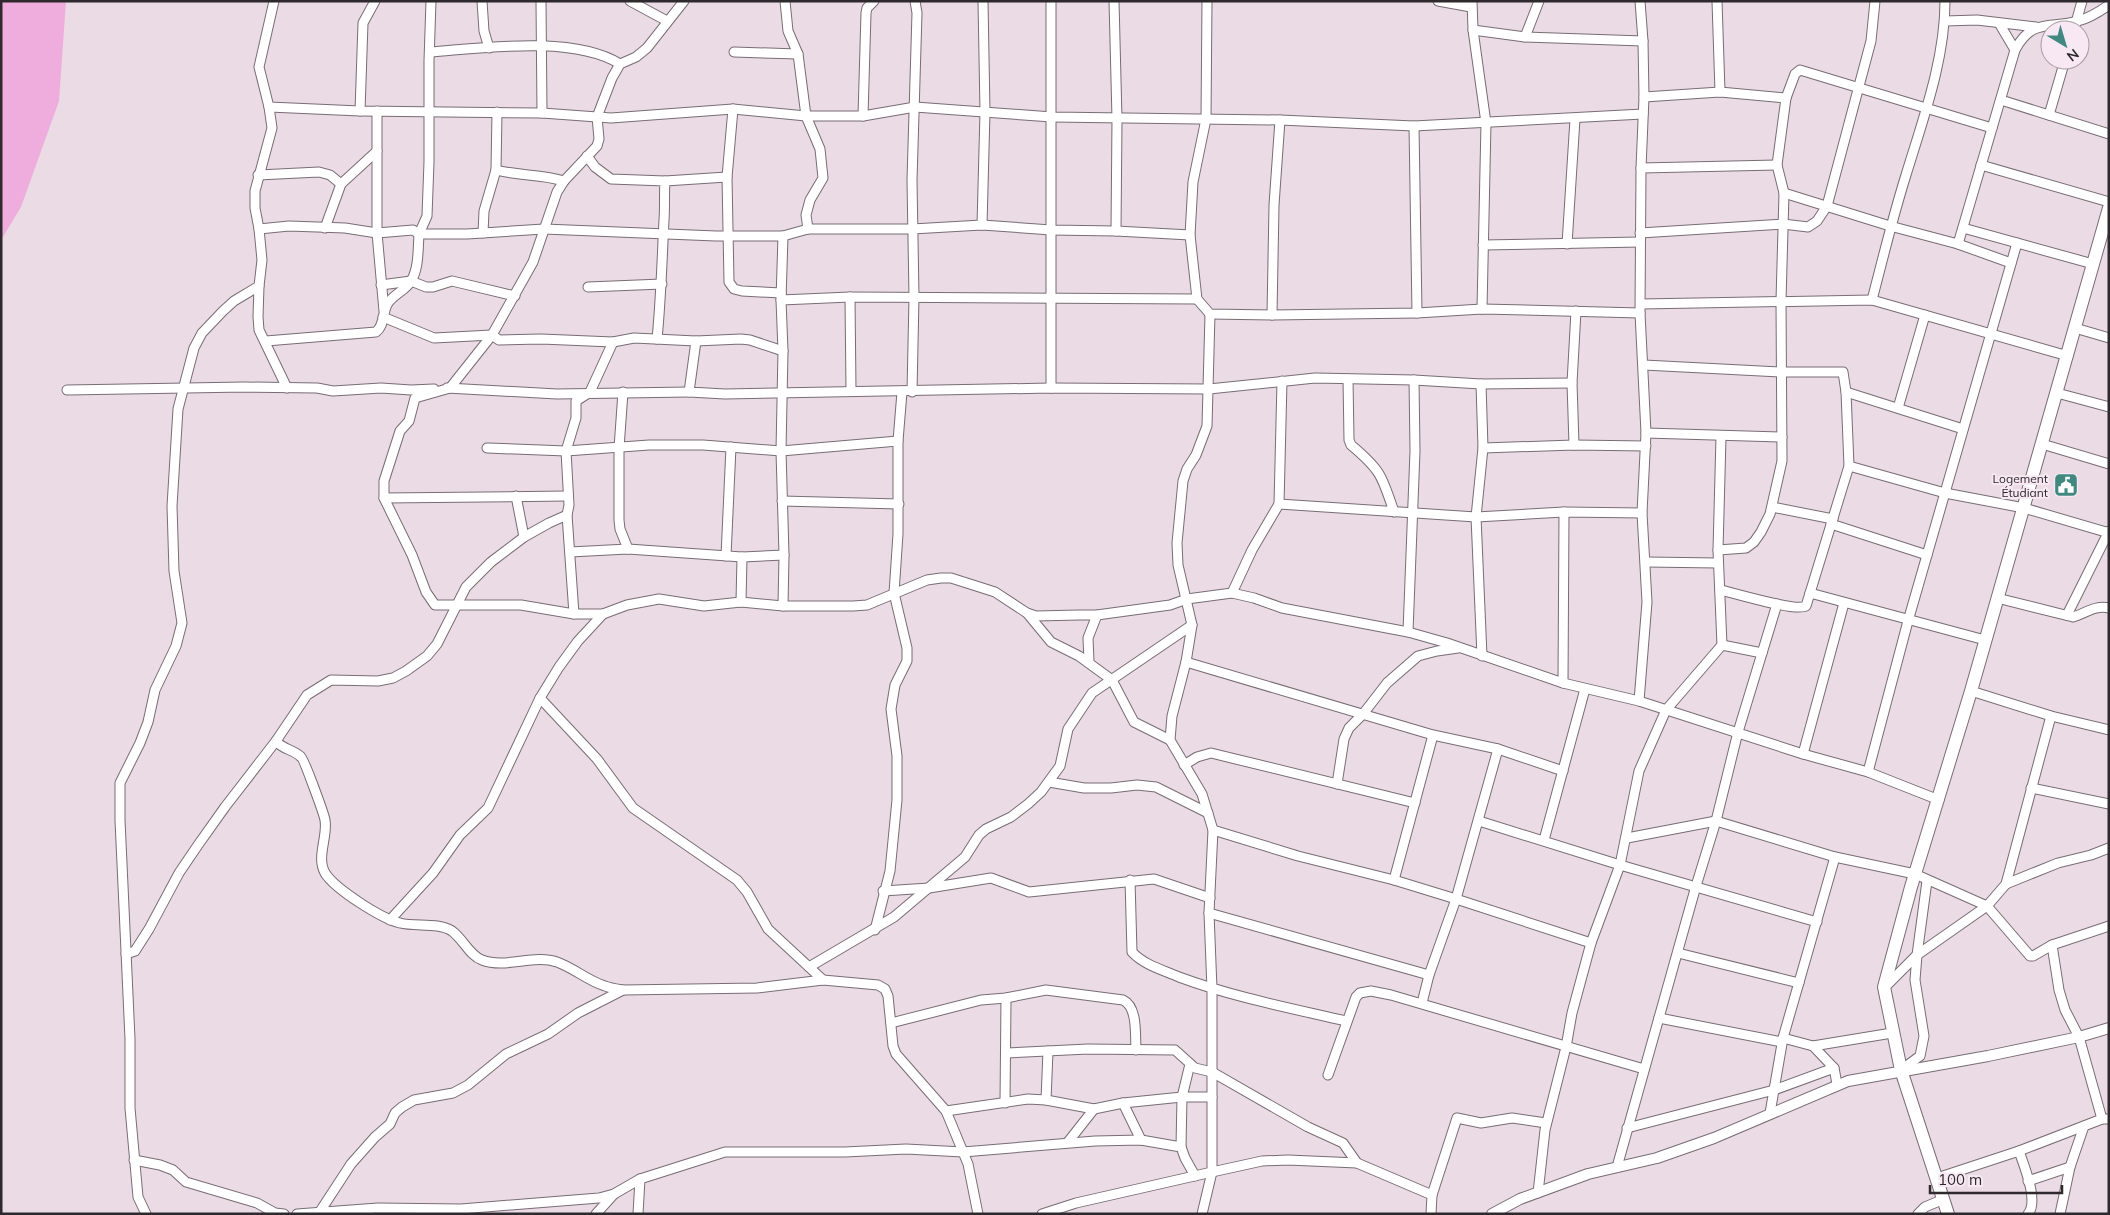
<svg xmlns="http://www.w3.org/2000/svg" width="2110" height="1215" font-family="Mulish,sans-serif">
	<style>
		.green { fill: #eeaddd }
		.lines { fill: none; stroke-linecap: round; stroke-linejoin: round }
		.minor-casing { stroke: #796c75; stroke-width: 11 }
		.tertiary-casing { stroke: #796c75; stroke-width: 12 }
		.secondary-casing { stroke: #796c75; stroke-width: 14 }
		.minor { stroke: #fff; stroke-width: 9 }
		.tertiary { stroke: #fff; stroke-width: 10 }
		.secondary { stroke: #fff; stroke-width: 12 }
		.labels { text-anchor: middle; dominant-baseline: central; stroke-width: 4; stroke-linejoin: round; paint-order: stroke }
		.poi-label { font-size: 12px; fill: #2e292c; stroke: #f7e8f3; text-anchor: end }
	</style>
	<rect width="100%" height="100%" fill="#eadbe5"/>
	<polygon class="green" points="1,1 66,1 59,101 21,207 1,240"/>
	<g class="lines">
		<defs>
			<g id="minor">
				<polyline points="482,1 484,31 489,48"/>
				<polyline points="541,1 542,113"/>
				<polyline points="630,1 667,21"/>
				<polyline points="684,1 647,48 636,57 620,64 612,78 597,117 599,139 597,146 564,181 557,192 533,262 492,335 450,388 415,398 409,421 400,431 384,481 384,498 412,555 426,592 435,605 521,605 574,614 603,614 627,605 659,599 704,606 741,602 783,606 853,606 867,605 927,580 941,578 951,578 995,592 1027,613 1036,616 1079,615 1097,615 1170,605 1187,599 1232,593 1254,598 1282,608 1408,632 1447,643 1563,683 1639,701 1803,754 1868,772 1939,800"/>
				<polyline points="785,1 788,31 798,54 806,116 820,149 823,178 810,200 806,215 808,229"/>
				<polyline points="1114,1 1117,119 1116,231"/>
				<polyline points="1207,1 1206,119 1193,182 1190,235 1197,299 1210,314 1272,315 1417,313 1482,309 1640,313"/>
				<polyline points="1438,1 1471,7"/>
				<polyline points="1472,1 1473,30 1486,123 1482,309"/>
				<polyline points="1717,1 1720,92"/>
				<polyline points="1945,21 1977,20 2036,27"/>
				<polyline points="1999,23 2015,50"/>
				<polyline points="1473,30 1525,37 1643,41"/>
				<polyline points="2074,30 2082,1"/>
				<polyline points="1525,37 1539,1"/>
				<path d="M430 52C484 48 573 35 620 64"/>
				<polyline points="734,52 798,54"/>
				<polyline points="1644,97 1720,92 1786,98"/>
				<polyline points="2001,100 2109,134"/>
				<polyline points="269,107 360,111 542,113 611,118 733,109 806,116 863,116 915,107 1052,117 1280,120 1414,126 1643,114"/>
				<polyline points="733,109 727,177 729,282 734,289 742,291 781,293"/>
				<polyline points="360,111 363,23 375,1"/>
				<polyline points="377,111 377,233 384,311"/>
				<polyline points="2049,115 2065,60"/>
				<polyline points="863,116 866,13 867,8 874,1"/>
				<polyline points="1414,126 1417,313"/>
				<path d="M587 156 595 167 611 179 665 181C664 194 665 207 664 220 662 259 661 299 657 339"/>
				<polyline points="1981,165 2109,202"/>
				<polyline points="1641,168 1777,165"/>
				<path d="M496 170C519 176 542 174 564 181"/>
				<polyline points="258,175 319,172 330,175 341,184"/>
				<polyline points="665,181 727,177"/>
				<polyline points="1784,193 1890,226 1958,244 2011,263"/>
				<polyline points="982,225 985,112 983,1"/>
				<polyline points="325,228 341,184 377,151"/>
				<polyline points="1963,228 2093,264"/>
				<polyline points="259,229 289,226 345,228 377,233 413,230 419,234 427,216 429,162 429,61 431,1"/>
				<polyline points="483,233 484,211 496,170 497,112"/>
				<polyline points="1640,233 1783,224 1808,227 1817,221 1827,206 1871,41 1875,1"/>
				<polyline points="783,236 781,300 850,297 1197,299"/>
				<polyline points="1567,244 1575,119"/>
				<path d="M1958 244 2015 50C2032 18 2049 29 2078 21 2090 18 2099 12 2109 5"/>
				<polyline points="1483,245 1640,242"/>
				<polyline points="381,285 411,281 426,287 433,287 452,281 515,296"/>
				<polyline points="259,286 258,317 259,330 287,388"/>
				<polyline points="588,287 662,284"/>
				<polyline points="850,297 851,391"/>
				<polyline points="781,300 783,351 781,451 784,555 783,606"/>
				<path d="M1872 300C1883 258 1893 216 1906 175 1923 119 1945 60 1945 1"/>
				<polyline points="1641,304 1872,300 2068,356"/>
				<polyline points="1272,315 1274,205 1280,120"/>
				<polyline points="383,317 434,338 492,335 499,340 541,339 613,342"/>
				<polyline points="2075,328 2109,338"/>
				<path d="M266 341 376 332C385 325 382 312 388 303 394 294 406 290 411 281 419 269 418 248 419 234H467L544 229 716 236H783L808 229H912L982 225 1051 230 1116 231 1190 235"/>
				<polyline points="696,341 689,392 725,394 1051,388 1209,389 1315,378 1414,380 1481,384 1572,383"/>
				<polyline points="1644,365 1781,372 1843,372 1846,392 1849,466 1810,593"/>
				<path d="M1348 379 1349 440 1351 445C1381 470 1382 476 1394 512"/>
				<polyline points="1481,384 1483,448 1476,517 1482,656"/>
				<polyline points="447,388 557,394 689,392"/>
				<polyline points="1051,388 1051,1"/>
				<polyline points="67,390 245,387 317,388 333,391 381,388 411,390 434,389"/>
				<polyline points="623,392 619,448 619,520 620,529 628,549"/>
				<polyline points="912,392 914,297 912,180 917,13 915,1"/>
				<polyline points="1846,392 1963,429"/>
				<polyline points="2057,393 2109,407"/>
				<polyline points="1898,408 1925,315"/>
				<polyline points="1646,433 1782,437"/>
				<polyline points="1721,437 1718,550 1722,645"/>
				<polyline points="2042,444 2109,464"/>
				<polyline points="1574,445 1572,383 1576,311"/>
				<polyline points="487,448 566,451 649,445 703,445 781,451 898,441"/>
				<polyline points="1483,448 1574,445 1646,446"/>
				<polyline points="1849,466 1945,493 2024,508 2109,533"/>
				<polyline points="516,496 524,537"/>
				<polyline points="384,498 568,496"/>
				<polyline points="782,501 899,504"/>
				<polyline points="1279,504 1476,517 1564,512 1642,513"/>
				<polyline points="1772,507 1833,519"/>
				<polyline points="567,515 574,614"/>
				<polyline points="1831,524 1927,555"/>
				<polyline points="1718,550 1746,548 1754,542 1761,532 1770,514 1782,461 1781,301 1784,193 1777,165 1786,98 1795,74 1800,70 1992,128"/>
				<polyline points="570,552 628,549 742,557 784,555"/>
				<polyline points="726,556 731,447"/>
				<polyline points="1646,562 1718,563"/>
				<path d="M1720 590C1735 593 1795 612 1806 606L1810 593 1985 640"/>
				<polyline points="1232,593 1252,550 1279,504 1282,381"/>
				<path d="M1997 598 2073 617C2086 613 2095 605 2109 608"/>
				<polyline points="741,602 742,557"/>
				<polyline points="1027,613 1051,642 1079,656 1112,680 1134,722 1170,740"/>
				<polyline points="2067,615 2109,531"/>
				<polyline points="1408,632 1415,451 1414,380"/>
				<polyline points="1089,662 1088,638 1097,615"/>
				<polyline points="1186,662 1433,735 1498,749 1563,771"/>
				<polyline points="1563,683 1564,512"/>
				<polyline points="1971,691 2051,716 2109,730"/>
				<polyline points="540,698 597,759 633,808 737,880 747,892 768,929 823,980"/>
				<polyline points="1639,701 1647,602 1642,513 1646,433 1640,313 1641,168 1644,97 1643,41 1640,1"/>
				<path d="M276 741C283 750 293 749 301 757 304 759 324 814 325 820 328 837 316 857 325 873 335 889 382 919 400 923 416 927 438 922 452 931 463 939 470 956 482 960 506 969 533 954 557 962 574 968 588 981 605 986 610 988 617 989 623 990L757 988 823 980 878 985 885 989 888 996 893 1046 896 1054 946 1111 968 1164 978 1214"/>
				<polyline points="1803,754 1844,603"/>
				<polyline points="1184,765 1197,757 1211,753 1415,803"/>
				<polyline points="1868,772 1908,621 2017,243"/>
				<polyline points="1049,782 1084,788 1111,788 1137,785 1156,787 1208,813"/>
				<polyline points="1337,784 1344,739 1349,728 1363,714 1387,683 1418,656 1437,651 1458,648"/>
				<polyline points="2031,788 2109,804"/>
				<polyline points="1479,821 1620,865 1817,922"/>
				<polyline points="1213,830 1298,856 1394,880 1456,899 1591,943"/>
				<polyline points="1627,838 1716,821 1835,857 1915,874 1987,906 2030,956 2033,956 2052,945 2109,926"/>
				<polyline points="1544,840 1585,689"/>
				<path d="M1130 880 1132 952C1144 965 1163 970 1179 977 1233 997 1290 1008 1346 1021"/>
				<polyline points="1394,880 1433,735"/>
				<polyline points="2006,884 2058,863 2091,855 2109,848"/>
				<polyline points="883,891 929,888 991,878 1029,892 1154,879 1210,898"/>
				<polyline points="1209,913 1429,975"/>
				<polyline points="390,920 433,873 460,835 488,808 540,698 559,667 578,641 603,614"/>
				<polyline points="875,930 890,871 897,800 897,756 891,709 895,685 907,661 907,648 894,593 898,534 898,441 902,392"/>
				<polyline points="2052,945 2059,990 2065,1010 2079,1037 2102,1119"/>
				<polyline points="1678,953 1799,983"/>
				<polyline points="126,954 135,951 149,929 179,873 198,845 225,807 276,741 307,695 331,680 378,681 393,678 406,671 427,656 437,644 466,587 491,562 524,537 549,523 567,515 569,505 566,451 576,418 576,401 590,392 613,342 634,338 696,341 741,339 750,340 783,351"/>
				<polyline points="809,967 894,917 965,857 979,835 986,829 1011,817 1028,804 1041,792 1060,766 1068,729 1092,693 1192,625"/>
				<polyline points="1885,987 1917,955 1987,906 2006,884 2051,716"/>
				<polyline points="1422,1003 1429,975 1456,899 1498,749"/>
				<polyline points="1659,1018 1782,1042"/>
				<path d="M891 1023 981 1000 1006 998 1046 990 1123 1000C1138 1007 1135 1035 1136 1050"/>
				<polyline points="1783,1038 1813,1046 1892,1033"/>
				<polyline points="1813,1046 1834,1068 1837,1084"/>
				<polyline points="1006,1053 1088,1049 1175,1050 1195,1068 1212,1072 1308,1127 1343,1143 1357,1163"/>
				<polyline points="1901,1070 1920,1056 1924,1036 1915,980 1917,955 1927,881"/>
				<polyline points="1328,1075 1356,997 1360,993 1371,991 1391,995 1644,1069"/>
				<polyline points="1046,1100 1048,1051"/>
				<polyline points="1005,1103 1006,998"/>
				<polyline points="1123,1103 1182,1097 1212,1097"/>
				<polyline points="946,1111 1028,1099 1046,1100 1094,1109 1123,1103 1141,1140"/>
				<polyline points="1770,1113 1783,1038 1835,857"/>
				<polyline points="1627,1128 1774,1090 1834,1068"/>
				<polyline points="1068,1142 1094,1109"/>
				<polyline points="1181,1147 1182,1097 1190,1064"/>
				<path d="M2019 1151C2024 1166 2039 1201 2028 1214"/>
				<polyline points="134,1160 160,1165 173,1170 186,1182 257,1203 275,1213 284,1214"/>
				<polyline points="1617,1167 1696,886 1716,821 1738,732 1777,604"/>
				<polyline points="1937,1178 2019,1151 2102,1119 2109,1119"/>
				<polyline points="2028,1181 2070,1167"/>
				<polyline points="1538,1193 1545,1130 1566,1047 1572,1013 1591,943 1620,865 1639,771 1666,710 1722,645 1762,653"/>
				<polyline points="319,1213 351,1164 375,1137 390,1124 395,1113 402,1107 414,1100 453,1093 468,1085 506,1054 548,1034 578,1013 623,990"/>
				<polyline points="146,1214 138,1197 130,1108 130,1039 120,820 120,783 140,743 148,722 155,690 176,646 182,623 174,571 172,506 178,409 194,348 202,333 223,311 234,301 259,286 262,260 259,229 255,208 255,191 272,128 269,107 259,67 274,1"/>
				<polyline points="297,1214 378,1208 461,1209 599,1198 614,1194 640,1179 725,1152 845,1152 906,1149 963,1152 1095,1141 1141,1140 1181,1147 1185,1158 1195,1176"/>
				<polyline points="596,1214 614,1194"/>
				<polyline points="638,1214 640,1179"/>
				<polyline points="1042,1214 1076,1203 1212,1172 1262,1161 1288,1160 1357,1163 1432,1195"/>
				<polyline points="1202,1214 1212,1172 1212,989 1209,913 1213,830 1202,794 1170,740 1172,716 1186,662 1192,625 1178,565 1177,543 1183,481 1187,469 1196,455 1207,426 1210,314"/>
				<polyline points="1431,1214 1432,1195 1457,1118 1481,1123 1512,1118 1546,1123"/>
				<polyline points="1918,1214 1925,1207 1944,1199"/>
				<polyline points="2060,1214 2070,1167 2084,1126"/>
			</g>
			<polyline id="tertiary" points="1492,1214 1520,1199 1588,1174 1657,1158 1714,1138 1848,1081 1988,1056 2079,1037 2109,1028"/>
			<polyline id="secondary" points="1948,1214 1901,1070 1884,987 1911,887 1971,691 2109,208"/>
		</defs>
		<use href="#minor" class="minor-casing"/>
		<use href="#tertiary" class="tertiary-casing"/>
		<use href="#secondary" class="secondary-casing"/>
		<use href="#minor" class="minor"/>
		<use href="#tertiary" class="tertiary"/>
		<use href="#secondary" class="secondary"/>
	</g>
	<defs>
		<symbol id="civic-square" viewBox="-11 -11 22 22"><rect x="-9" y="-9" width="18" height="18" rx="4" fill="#418881" stroke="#f7e8f3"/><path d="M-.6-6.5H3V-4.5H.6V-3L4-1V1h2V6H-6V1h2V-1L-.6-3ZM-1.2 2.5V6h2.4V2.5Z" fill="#fff"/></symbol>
	</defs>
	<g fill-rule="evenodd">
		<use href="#civic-square" x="2052" y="471" width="28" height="28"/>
	</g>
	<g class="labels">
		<g class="poi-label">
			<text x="2048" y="478">Logement<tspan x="2048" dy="14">Étudiant</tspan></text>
		</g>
	</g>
	<rect width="2110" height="1215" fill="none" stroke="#2e292c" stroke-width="5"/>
	<g transform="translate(2065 45) rotate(142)"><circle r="24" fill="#f7e8f3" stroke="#a79ca3"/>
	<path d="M0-4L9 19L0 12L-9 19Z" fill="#418881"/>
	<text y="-8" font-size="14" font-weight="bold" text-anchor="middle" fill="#2e292c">N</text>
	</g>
	<path d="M1930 1185v8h132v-8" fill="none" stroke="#2e292c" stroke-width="2.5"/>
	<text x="1938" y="1185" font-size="15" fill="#2e292c" stroke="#f7e8f3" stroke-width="4" paint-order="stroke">100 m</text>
</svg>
